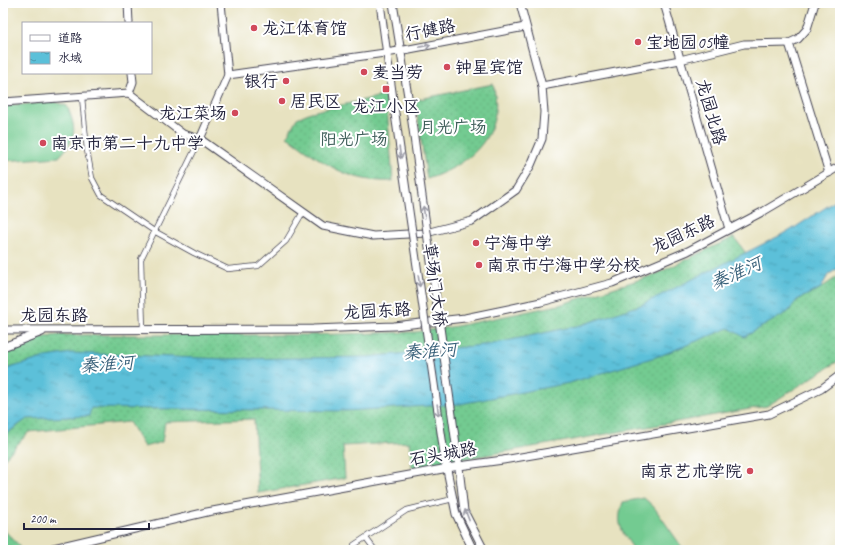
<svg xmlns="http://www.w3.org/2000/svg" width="843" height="553" font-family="Caveat,'LXGW WenKai TC',sans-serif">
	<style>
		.grass { fill: url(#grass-dots); stroke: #4a7666 }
		.garden { fill: #73cb91; stroke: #4a7666 }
		.water { fill: url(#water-ripples); stroke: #3e718a }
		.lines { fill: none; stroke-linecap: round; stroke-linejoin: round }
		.street-casing { stroke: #403f4f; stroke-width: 6 }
		.secondary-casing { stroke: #403f4f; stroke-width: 9 }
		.primary-casing { stroke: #403f4f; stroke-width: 9 }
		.street { stroke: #fff; stroke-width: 4.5 }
		.secondary { stroke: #fff; stroke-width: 7 }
		.primary { stroke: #fff; stroke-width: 7 }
		.primary-bridge-casing { stroke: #403f4f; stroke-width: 9; stroke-linecap: butt }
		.primary-bridge { stroke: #fff; stroke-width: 7 }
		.oneway { stroke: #9c9ca7 }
		.poi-dot { fill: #d1495b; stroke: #fff; stroke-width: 1.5 }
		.labels { text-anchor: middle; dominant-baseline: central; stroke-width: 4; stroke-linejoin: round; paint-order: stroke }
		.poi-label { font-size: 17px; fill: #22223b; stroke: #fff; text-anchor: start }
		.street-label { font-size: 17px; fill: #22223b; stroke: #fff }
		.park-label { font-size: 17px; fill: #3e5d59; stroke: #fff }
		.water-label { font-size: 18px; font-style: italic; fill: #39617a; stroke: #fff }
	</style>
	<defs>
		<pattern id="grass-dots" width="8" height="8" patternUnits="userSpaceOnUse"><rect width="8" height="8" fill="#73cb91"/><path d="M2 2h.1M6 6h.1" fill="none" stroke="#63ae7e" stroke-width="1.8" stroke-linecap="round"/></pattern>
		<pattern id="water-ripples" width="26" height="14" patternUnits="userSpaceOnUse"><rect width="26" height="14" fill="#5bc0d9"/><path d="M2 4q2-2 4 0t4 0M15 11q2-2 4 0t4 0" fill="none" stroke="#4b9cb1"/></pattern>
	</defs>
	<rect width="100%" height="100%" fill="#fff"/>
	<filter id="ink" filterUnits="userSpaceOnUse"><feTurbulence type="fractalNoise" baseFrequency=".025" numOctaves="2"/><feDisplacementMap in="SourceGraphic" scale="8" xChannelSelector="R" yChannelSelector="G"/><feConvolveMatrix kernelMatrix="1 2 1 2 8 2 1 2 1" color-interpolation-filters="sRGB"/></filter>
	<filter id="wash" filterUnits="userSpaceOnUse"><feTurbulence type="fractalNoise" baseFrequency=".012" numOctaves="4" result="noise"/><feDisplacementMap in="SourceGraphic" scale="16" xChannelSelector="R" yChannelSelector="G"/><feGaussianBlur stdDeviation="0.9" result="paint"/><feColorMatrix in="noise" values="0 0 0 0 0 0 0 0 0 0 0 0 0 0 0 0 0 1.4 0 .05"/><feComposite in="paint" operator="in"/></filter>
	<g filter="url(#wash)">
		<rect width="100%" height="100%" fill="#e7e2c0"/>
		<g class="grass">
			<path d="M493 84C506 134 470 165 427 179L415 100Z"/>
			<path d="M386 95 393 181C346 183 323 162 287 136L297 118 311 112Z"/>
			<polygon points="734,237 745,252 729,328 788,312 797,300 821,288 840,275 840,360 767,406 412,468 409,442 343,446 345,478 258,493 254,419 165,422 162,442 144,447 129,422 29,432 3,460 3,352 39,338 58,335 307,335 416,332 457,326 559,305 654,275"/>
			<polygon points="3,529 19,545 19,550 3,550"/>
		</g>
		<g class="garden">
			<path d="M55 102 67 106C77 130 77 138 59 157L3 161V106Z"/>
			<path d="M644 498 654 507 684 550H634C622 531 615 525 623 502Z"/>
		</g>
		<polygon class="water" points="840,198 840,267 828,275 821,288 797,300 788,312 744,337 729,328 662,355 569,383 460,404 345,411 91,408 89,416 27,419 3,436 3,370 46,357 71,353 226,359 369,357 492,344 581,325 641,305 791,230"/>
	</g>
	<g filter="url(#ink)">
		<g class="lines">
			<defs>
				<g id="street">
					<polyline points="82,97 87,150 92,178 101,195 154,231 194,253 228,269 258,266 286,241 303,212"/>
					<polyline points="143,330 141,259 200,139"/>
					<polyline points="366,538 375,550"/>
					<polyline points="354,550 354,545 407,510 453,499"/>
				</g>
				<g id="secondary">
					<polyline points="128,3 129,23"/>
					<polyline points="664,3 729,229"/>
					<polyline points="789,43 829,173"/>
					<polyline points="228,75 399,51 525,27"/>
					<polyline points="542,86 680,60 744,44 789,43 798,39 807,29 815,3"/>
					<polyline points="129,93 133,82 132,73"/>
					<polyline points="3,102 129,93 183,134 200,139 323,226 373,236 426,233 472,221 516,190 531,165 542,139 544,112 542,86 520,3"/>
					<polyline points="200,139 228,75 221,3"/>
					<polyline points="3,330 313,329 394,326 465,318 541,302 612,283 688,251 764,211 840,166"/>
					<polyline points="3,347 42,332"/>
					<polyline points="45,550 207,512 459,466 503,460 769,414 821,389 840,375"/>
				</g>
				<g id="primary">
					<polyline points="380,3 395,114"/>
					<polyline points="393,3 411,115"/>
					<polyline points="458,459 464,511 484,550"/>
					<polyline points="445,460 456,514 473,550"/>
				</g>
			</defs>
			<use href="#street" class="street-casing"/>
			<use href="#secondary" class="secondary-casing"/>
			<use href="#primary" class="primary-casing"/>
			<use href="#street" class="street"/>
			<use href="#secondary" class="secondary"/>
			<use href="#primary" class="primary"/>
			<defs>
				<g id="primary-bridge">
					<polyline points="395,114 445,460"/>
					<polyline points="411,115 458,459"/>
				</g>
			</defs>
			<use href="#primary-bridge" class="primary-bridge-casing"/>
			<use href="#primary-bridge" class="primary-bridge"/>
		</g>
		<defs><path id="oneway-shaft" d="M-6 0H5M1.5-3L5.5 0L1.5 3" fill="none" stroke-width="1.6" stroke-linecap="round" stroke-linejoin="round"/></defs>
		<g class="oneway">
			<use href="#oneway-shaft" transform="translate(425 46) rotate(-11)"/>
			<use href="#oneway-shaft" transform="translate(400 153) rotate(82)"/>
			<use href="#oneway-shaft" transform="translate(424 212) rotate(-98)"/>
			<use href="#oneway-shaft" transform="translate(419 281) rotate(82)"/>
			<use href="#oneway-shaft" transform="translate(438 410) rotate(82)"/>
			<use href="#oneway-shaft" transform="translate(467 515) rotate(-111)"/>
		</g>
	</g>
	<g class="poi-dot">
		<circle cx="254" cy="28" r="4"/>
		<circle cx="638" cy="42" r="4"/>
		<circle cx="447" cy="67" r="4"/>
		<circle cx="364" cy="72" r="4"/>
		<circle cx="286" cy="81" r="4"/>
		<rect x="382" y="85" width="8" height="8" rx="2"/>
		<circle cx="282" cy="101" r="4"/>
		<circle cx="235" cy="113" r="4"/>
		<circle cx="43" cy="143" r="4"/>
		<circle cx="476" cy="243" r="4"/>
		<circle cx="479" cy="265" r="4"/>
		<circle cx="750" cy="471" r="4"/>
	</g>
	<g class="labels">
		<g class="poi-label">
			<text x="262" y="28">龙江体育馆</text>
			<text x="646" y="42">宝地园05幢</text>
			<text x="455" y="67">钟星宾馆</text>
			<text x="372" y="72">麦当劳</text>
			<text x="278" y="81" text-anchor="end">银行</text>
			<text x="290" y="101">居民区</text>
			<text x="386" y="106" text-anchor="middle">龙江小区</text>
			<text x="227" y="113" text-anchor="end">龙江菜场</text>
			<text x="51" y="143">南京市第二十九中学</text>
			<text x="484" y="243">宁海中学</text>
			<text x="487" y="265">南京市宁海中学分校</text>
			<text x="742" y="471" text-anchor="end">南京艺术学院</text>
		</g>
		<g class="street-label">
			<text transform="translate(430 30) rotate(-11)">行健路</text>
			<text transform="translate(711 112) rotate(74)">龙园北路</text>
			<text transform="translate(683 234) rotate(-25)">龙园东路</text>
			<text transform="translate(435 285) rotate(82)">草场门大桥</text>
			<text transform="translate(377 311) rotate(-3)">龙园东路</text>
			<text x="54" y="315">龙园东路</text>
			<text transform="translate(443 454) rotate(-10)">石头城路</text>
		</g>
		<g class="park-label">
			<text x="453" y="127">月光广场</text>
			<text x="354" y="139">阳光广场</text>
		</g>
		<g class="water-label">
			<text transform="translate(736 273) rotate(-24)">秦淮河</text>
			<text transform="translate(430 351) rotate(-4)">秦淮河</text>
			<text transform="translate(107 364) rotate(-4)">秦淮河</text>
		</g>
	</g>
	<rect width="843" height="553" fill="none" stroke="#fff" stroke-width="16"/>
	<rect x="22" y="22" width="130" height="52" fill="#ffffff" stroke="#a7a7b1"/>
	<rect x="30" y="35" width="20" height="6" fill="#ffffff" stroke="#a7a7b1"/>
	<text x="58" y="42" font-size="12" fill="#22223b">道路</text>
	<rect x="30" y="52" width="20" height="12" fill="url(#water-ripples)" stroke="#a7a7b1"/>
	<text x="58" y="62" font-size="12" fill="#22223b">水域</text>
	<path d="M24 523v6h125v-6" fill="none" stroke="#22223b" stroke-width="2"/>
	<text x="30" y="523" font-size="12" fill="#22223b" stroke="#ffffff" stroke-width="3" paint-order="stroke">200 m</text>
</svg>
